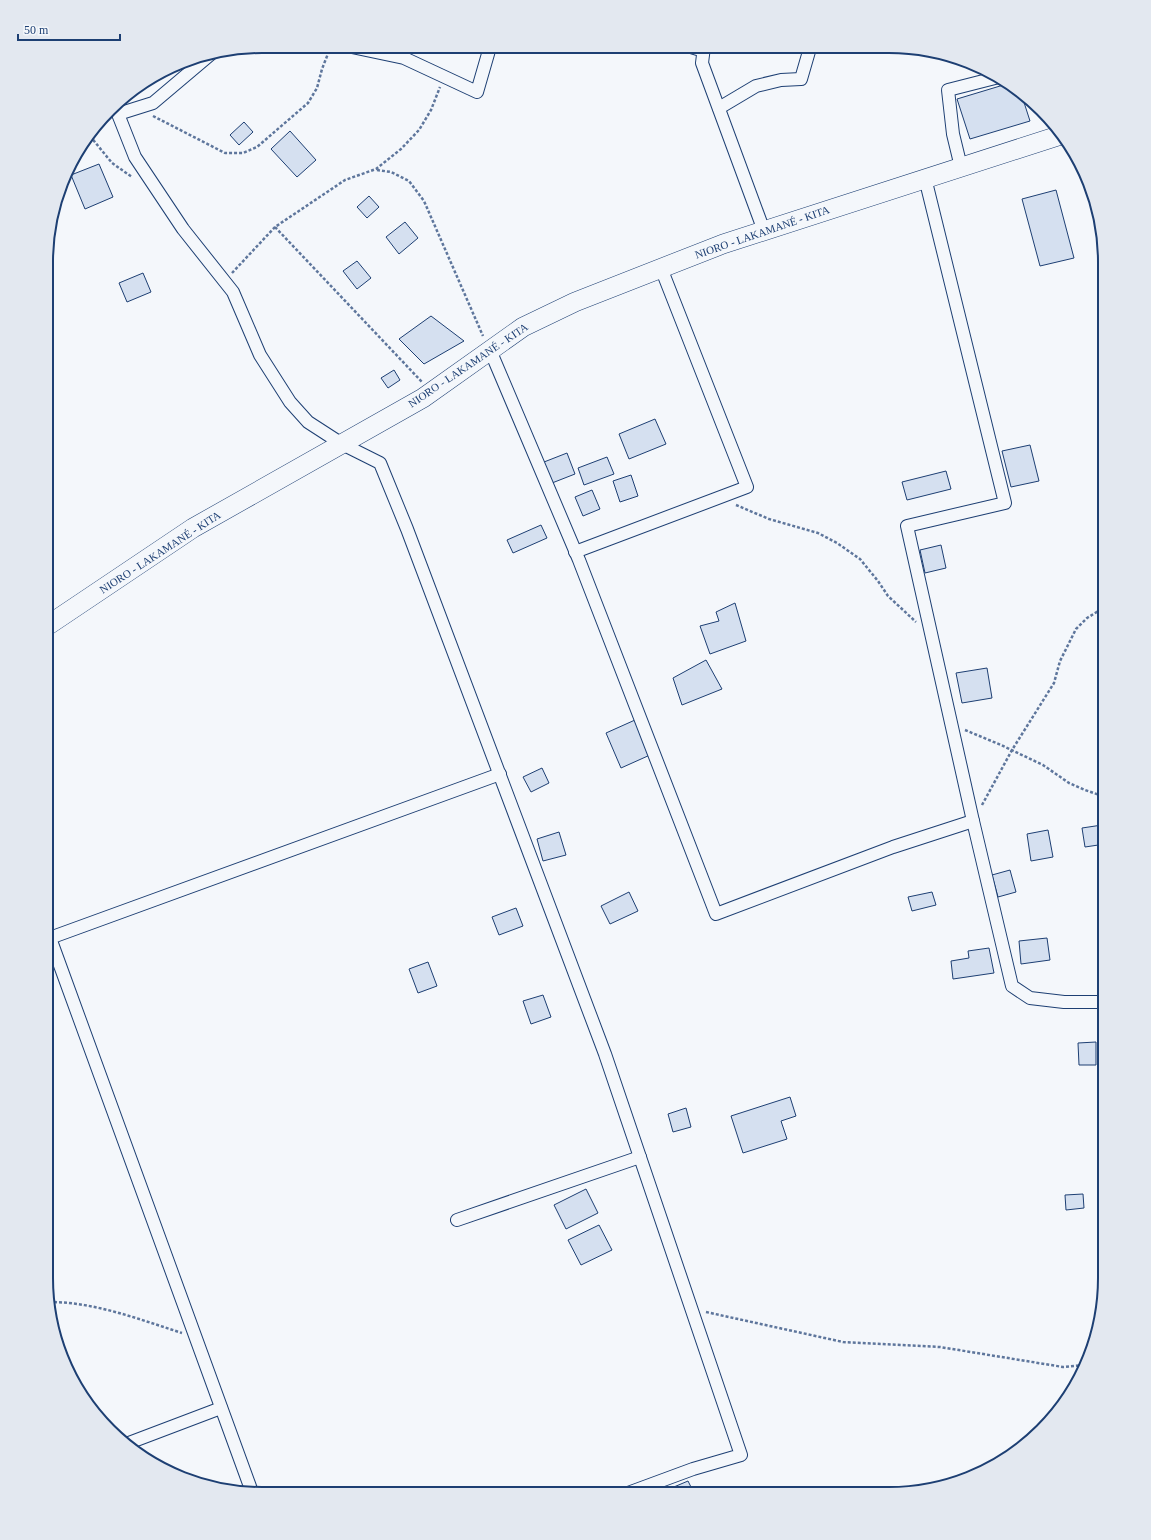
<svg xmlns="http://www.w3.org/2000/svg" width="1151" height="1540" font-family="'Times New Roman',serif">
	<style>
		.building { fill: #d5e0f0; stroke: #1d3f73 }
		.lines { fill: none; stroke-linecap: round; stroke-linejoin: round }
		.street-casing { stroke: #1d3f73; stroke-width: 14 }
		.primary-casing { stroke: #1d3f73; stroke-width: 20 }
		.path { stroke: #5e769c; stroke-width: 2.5; stroke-dasharray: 3 2; stroke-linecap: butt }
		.street { stroke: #f4f7fb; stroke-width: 12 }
		.primary { stroke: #f4f7fb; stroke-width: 19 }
		.labels { text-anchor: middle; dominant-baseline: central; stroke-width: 3; stroke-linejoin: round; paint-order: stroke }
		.street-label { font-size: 11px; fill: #1d3f73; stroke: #f4f7fb }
		.rim { fill: none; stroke: #1d3f73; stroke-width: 2 }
	</style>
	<rect width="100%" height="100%" fill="#f4f7fb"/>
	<g class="building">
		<polygon points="1010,83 1021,93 1030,121 970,139 957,99"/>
		<polygon points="244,122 253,132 239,145 230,135"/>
		<polygon points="290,131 316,160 297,177 271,149"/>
		<polygon points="99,164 113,197 85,209 71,175"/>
		<polygon points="1056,190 1074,258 1040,266 1022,199"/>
		<polygon points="369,196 379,207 367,218 357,207"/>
		<polygon points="405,222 418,238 399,254 386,237"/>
		<polygon points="357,261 371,278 357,289 343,271"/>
		<polygon points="143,273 151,292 127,302 119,283"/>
		<polygon points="431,316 464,341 424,364 399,339"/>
		<polygon points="394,370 400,380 388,388 381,378"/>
		<polygon points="655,419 666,444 629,459 619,434"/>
		<polygon points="1030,445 1039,481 1011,487 1002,451"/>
		<polygon points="567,453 575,474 552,483 544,462"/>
		<polygon points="607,457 614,474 584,485 578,468"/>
		<polygon points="946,471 951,489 907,500 902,482"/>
		<polygon points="631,475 638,496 620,502 613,481"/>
		<polygon points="592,490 600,509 583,516 575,497"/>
		<polygon points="541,525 547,538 513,553 507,540"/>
		<polygon points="941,545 946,568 925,573 920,550"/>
		<polygon points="735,603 746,641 710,654 700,626 719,621 716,612"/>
		<polygon points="706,660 722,689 682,705 673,678"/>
		<polygon points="987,668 992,698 962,703 956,673"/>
		<polygon points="635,720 650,755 621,768 606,733"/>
		<polygon points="542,768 549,783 531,792 523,777"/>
		<polygon points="1102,825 1105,844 1085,847 1082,828"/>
		<polygon points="1048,830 1053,857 1031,861 1027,834"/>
		<polygon points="559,832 566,855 543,861 537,839"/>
		<polygon points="1010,870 1016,892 998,897 992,875"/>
		<polygon points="629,892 638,911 610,924 601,906"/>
		<polygon points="932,892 936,905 912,911 908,897"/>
		<polygon points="516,908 523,926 499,935 492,917"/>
		<polygon points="1047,938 1050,960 1021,964 1019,941"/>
		<polygon points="989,948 994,973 953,979 951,961 969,958 968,951"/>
		<polygon points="428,962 437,986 418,993 409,969"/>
		<polygon points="543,995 551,1017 531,1024 523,1001"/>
		<polygon points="1096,1042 1096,1065 1079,1065 1078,1043"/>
		<polygon points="790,1097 796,1116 781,1121 787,1139 743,1153 731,1116"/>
		<polygon points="686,1108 691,1127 673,1132 668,1114"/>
		<polygon points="586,1189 598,1213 566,1229 554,1205"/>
		<polygon points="1083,1194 1084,1208 1066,1210 1065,1195"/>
		<polygon points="599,1225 612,1250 581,1265 568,1240"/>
		<polygon points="688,1481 694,1493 663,1493 662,1492"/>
	</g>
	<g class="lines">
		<defs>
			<g id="street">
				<polyline points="347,46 404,58 477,92 490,47"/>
				<polyline points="691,47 704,51"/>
				<polyline points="704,47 702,63 764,231"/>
				<polyline points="118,101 118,114 135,157 183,229 233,292 260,355 290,402 308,422 342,444 380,463 407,529 605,1054 741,1455 693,1469 628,1493"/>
				<polyline points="719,108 756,86 781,80 801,79 810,48"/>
				<polyline points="118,114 153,103 211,54"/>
				<polyline points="961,167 953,134 948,90 999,77"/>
				<polyline points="490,350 579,560 716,914 893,847 973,821 907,526 1005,503 925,178"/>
				<polyline points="575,552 747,487 661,268"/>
				<polyline points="973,821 1012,986 1030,998 1064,1002 1105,1002"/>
				<polyline points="50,938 252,1492"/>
				<polyline points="47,939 500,774"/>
				<polyline points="457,1220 640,1157"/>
				<polyline points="126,1444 221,1408"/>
			</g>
			<polyline id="primary" points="47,626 193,528 423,398 523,327 575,302 723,244 1061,135"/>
		</defs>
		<use href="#street" class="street-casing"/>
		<use href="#primary" class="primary-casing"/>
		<g class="path">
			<polyline points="153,116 225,153 243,153 257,147 308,103 317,88 322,69 331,46"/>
			<polyline points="90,136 112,163 132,177"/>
			<polyline points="377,170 391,172 409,181 424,201 483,336"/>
			<polyline points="275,227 422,382"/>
			<polyline points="232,273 275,227 345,180 376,169 401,149 419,130 431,110 440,87"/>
			<polyline points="736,505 769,519 818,533 837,543 860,559 878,581 888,596 916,622"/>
			<polyline points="965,730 1001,745 1043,765 1069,783 1085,790 1105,797"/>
			<polyline points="982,805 1012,750 1054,683 1060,661 1076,629 1087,618 1105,607"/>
			<path d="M49 1302C95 1302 138 1319 182 1333"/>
			<polyline points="706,1312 843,1342 940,1347 1063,1367 1085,1365"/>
		</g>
		<use href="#street" class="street"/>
		<use href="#primary" class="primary"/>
	</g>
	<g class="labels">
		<g class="street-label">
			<text transform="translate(762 232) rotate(-19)">NIORO - LAKAMANÉ - KITA</text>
			<text transform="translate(468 365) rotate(-34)">NIORO - LAKAMANÉ - KITA</text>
			<text transform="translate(160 552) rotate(-33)">NIORO - LAKAMANÉ - KITA</text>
		</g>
	</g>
	<path d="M0 0H1151V1540H0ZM262 53H889A209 209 0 0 1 1098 262V1278A209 209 0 0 1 889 1487H262A209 209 0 0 1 53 1278V262A209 209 0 0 1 262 53Z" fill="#e3e8f0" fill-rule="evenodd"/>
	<path class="rim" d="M262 53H889A209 209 0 0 1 1098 262V1278A209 209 0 0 1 889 1487H262A209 209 0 0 1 53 1278V262A209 209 0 0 1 262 53Z"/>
	<path d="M18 34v6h102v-6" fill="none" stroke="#1d3f73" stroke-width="2"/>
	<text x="24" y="34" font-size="12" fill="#1d3f73" stroke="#f4f7fb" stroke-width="3" paint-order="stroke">50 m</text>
</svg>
